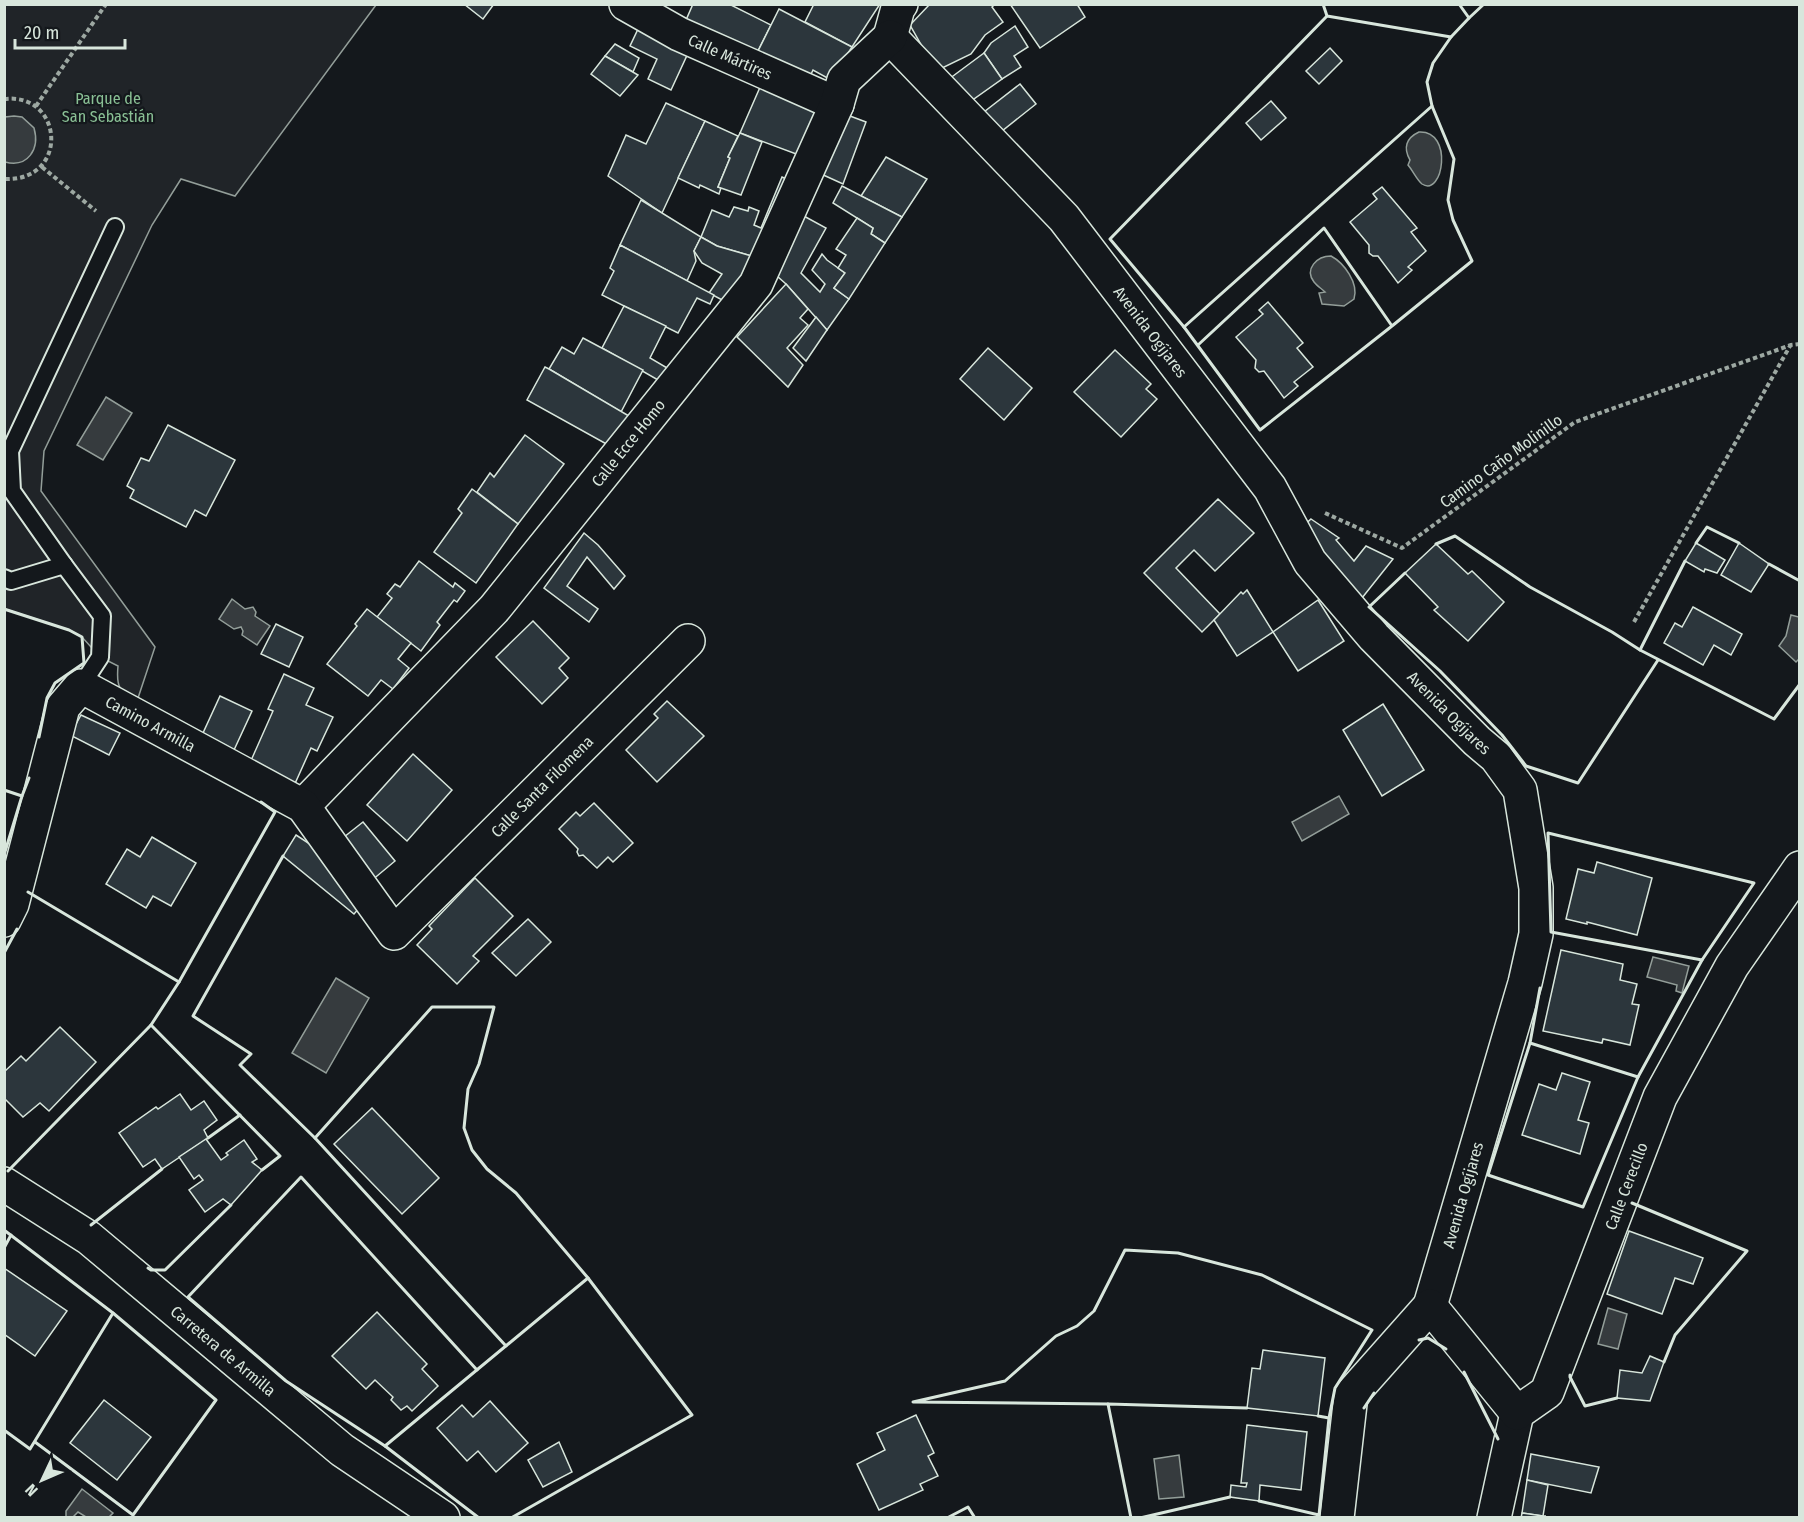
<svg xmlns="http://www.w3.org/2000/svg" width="1804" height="1522" font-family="'Fira Sans Condensed',sans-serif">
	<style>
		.green { fill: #202428; stroke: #939e99; stroke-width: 1.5 }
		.water { fill: #363b3e; stroke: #939e99; stroke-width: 1.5 }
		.building { fill: #2c363c; stroke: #d8e6dc; stroke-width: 1.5 }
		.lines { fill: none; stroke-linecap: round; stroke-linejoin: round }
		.lane-casing { stroke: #d8e6dc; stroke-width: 20 }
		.street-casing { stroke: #d8e6dc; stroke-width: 36 }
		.secondary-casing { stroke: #d8e6dc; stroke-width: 36 }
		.path { stroke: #9da8a2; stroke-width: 4; stroke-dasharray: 4.5 3; stroke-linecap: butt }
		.lane { stroke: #14181c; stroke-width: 16 }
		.street { stroke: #14181c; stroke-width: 33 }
		.secondary { stroke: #14181c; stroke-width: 33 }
		.wall { stroke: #d8e6dc; stroke-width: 3 }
		.labels { text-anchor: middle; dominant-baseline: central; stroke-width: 4.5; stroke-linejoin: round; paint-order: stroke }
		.street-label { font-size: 16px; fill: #d8e6dc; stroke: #14181c }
		.park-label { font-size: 16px; fill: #8ac095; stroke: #14181c }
	</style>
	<rect width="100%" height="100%" fill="#14181c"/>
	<path class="green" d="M5 5H376L235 196 181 179 152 225 44 451 41 491 155 647 137 701C119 690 116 688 118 666L100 657 82 637 69 630 5 609Z"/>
	<g class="water">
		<path d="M14 116 22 117 34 128C40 149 28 168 5 162V117Z"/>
		<path d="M1419 132C1454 130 1443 198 1422 184 1417 180 1413 171 1408 165L1410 160C1403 148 1406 138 1419 132Z"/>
		<path d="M1331 256C1344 263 1359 283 1354 299L1344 306 1322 304 1319 293 1325 292C1322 289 1317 286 1314 282 1304 269 1317 256 1331 256Z"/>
		<polygon points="106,397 132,413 103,460 77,445"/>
		<polygon points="232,599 245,609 253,607 256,612 255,616 270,626 257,645 242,635 243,631 241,627 234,629 219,619"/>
		<polygon points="1791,615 1799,617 1799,659 1796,662 1779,646 1786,636"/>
		<polygon points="1339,796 1349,814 1302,841 1292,822"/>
		<polygon points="1653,957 1689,966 1682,993 1676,991 1677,985 1647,977"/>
		<polygon points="336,978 369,998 326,1073 292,1053"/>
		<polygon points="1608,1308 1627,1314 1618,1349 1598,1344"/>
		<polygon points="1179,1455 1184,1497 1159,1499 1154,1459"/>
		<polygon points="82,1489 113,1513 109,1517 86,1517 78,1512 73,1517 66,1517 66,1511"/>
	</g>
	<g class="building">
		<polygon points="464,4 494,4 483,19"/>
		<polygon points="693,4 729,4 771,25 753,61 683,27"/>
		<polygon points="814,4 880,4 852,47 805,22"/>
		<polygon points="930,4 995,4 992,7 1003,22 985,35 971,54 936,71 910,25"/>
		<polygon points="1010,4 1077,4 1085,17 1040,48"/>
		<polygon points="779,9 852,47 831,80 813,70 806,85 753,61"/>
		<polygon points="1015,26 1028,47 1014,56 1021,67 1002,79 984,53 991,43"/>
		<polygon points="639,27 689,51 671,90 648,79 657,59 630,46"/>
		<polygon points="615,44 639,58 633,72 605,56"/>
		<polygon points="1330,48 1342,61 1319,84 1306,71"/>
		<polygon points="984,53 1002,79 971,101 949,79"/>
		<polygon points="605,56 638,75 620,96 591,74"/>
		<polygon points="1020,84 1036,104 997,135 980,115"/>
		<polygon points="761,85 823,114 807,158 740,133"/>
		<polygon points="1271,101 1286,118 1261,140 1246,123"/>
		<polygon points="666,103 705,121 662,213 608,176 626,135 646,144"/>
		<polygon points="842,113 866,122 843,184 819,173"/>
		<polygon points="705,121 738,136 728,157 730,158 718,187 721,188 719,194 700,185 699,188 678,178"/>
		<polygon points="740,133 762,142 741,195 718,187 730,158 728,157"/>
		<polygon points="886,157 927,179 902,217 861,196"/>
		<polygon points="782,177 795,183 755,257 717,246 701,237 712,210 729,217 734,207 748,211 749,207 759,211 754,225 761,228"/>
		<polygon points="842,186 902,217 885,243 871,234 873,228 833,203"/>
		<polygon points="1382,187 1417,228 1411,232 1426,251 1408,267 1412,270 1398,283 1378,256 1373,256 1369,253 1369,245 1350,222 1377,199 1373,194"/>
		<polygon points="641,200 701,237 694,251 696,261 687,281 620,245"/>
		<polygon points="802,215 826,228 801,273 820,292 825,284 812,270 822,254 827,260 845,273 834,288 849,299 827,330 786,284 777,276"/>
		<polygon points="857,218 873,228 871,234 885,243 849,299 834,288 845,273 838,268 846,255 836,249"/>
		<polygon points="701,237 717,246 755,257 724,301 709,293 722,274 702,263 694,251"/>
		<polygon points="620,245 714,295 710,304 697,298 678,333 602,295 614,271 610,268"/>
		<polygon points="786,284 808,309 800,318 808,325 787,348 803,365 788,387 737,337"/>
		<polygon points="1268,302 1303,343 1297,348 1313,367 1294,382 1298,386 1284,398 1264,371 1259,372 1255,368 1256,360 1236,337 1263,314 1259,310"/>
		<polygon points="624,306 666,326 650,358 674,372 665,384 602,348"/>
		<polygon points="816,317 827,330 806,361 793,348"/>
		<polygon points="583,338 643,370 621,412 549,369 562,347 574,354"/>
		<polygon points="988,348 1032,388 1004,420 960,379"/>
		<polygon points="1115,350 1151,384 1146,389 1157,399 1121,437 1074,392"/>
		<polygon points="545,367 549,369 634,419 610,446 527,400"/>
		<polygon points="168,425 235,460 206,516 195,510 186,527 130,498 134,490 127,486 141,458 149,461"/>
		<polygon points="525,435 564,464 518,524 477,492 490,473 494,477"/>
		<polygon points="472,489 518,524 476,583 434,552 462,513 458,509"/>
		<polygon points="1218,499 1254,533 1215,571 1194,550 1176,568 1220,614 1202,632 1144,573"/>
		<polygon points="1311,519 1339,538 1336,540 1354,561 1366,546 1393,559 1358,603 1300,529"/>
		<polygon points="584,533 598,545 625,576 614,589 587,557 567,586 598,609 589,622 544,588"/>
		<polygon points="1696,543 1725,560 1717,573 1705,569 1704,572 1685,561"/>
		<polygon points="1739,543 1769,564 1751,592 1721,575"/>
		<polygon points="1436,544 1468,574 1472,571 1504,602 1468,641 1434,610 1438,607 1405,573"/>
		<polygon points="419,561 453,587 455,583 465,591 457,602 454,600 437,622 440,625 421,651 377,617 392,598 387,594 395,584 400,587"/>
		<polygon points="1247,590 1273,632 1237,656 1214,620 1241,592 1243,594"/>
		<polygon points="1318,600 1344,641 1298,671 1273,632"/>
		<polygon points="1693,607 1742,634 1731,655 1714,645 1703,665 1664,643 1675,623 1682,627"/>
		<polygon points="367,609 411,643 398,659 409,668 393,689 381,680 368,696 327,664 357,626 355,624"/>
		<polygon points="533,621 569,658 559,668 568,678 542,704 496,657"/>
		<polygon points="276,624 303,637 289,667 261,654"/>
		<polygon points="284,674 314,688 306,705 333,717 317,751 311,748 293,788 249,765 273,711 268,709"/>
		<polygon points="220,696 252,711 234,750 203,733"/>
		<polygon points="667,701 704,736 657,782 626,750 658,718 654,714"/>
		<polygon points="1383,704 1424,770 1382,796 1343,730"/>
		<polygon points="81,715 120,733 109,755 70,735"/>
		<polygon points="413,754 452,790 407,841 367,805"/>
		<polygon points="594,803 633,843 613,862 608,857 597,868 583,855 579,856 577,852 578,849 559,829 576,812 580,816"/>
		<polygon points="363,822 395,861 371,881 339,841"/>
		<polygon points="296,835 316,848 360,907 354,914 283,856"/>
		<polygon points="152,837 196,863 171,906 153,896 146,908 106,884 127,849 140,857"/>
		<polygon points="1597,862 1652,878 1637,935 1587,922 1587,924 1566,919 1578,869 1594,873"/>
		<polygon points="475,878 513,916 473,956 479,961 457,984 417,945 432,929 429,926"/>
		<polygon points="528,919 551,942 516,976 492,953"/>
		<polygon points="1561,950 1623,964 1620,980 1637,984 1632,1004 1639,1005 1630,1045 1603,1039 1602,1043 1543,1031"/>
		<polygon points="60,1027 96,1062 49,1111 40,1103 23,1117 4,1098 4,1072 21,1056 26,1061"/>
		<polygon points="1562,1073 1590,1082 1578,1120 1589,1123 1580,1154 1522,1135 1539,1084 1556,1090"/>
		<polygon points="180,1094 191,1110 204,1101 217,1120 204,1130 208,1138 162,1169 155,1159 143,1167 119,1133 156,1107 158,1109"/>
		<polygon points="372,1108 439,1178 402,1214 334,1144"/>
		<polygon points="206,1139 221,1160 228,1155 226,1153 244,1140 257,1159 252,1162 262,1170 231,1205 223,1199 205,1212 189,1190 203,1180 199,1175 194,1179 179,1157"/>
		<polygon points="1629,1231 1703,1258 1693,1284 1675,1278 1662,1314 1607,1294"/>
		<polygon points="4,1268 67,1311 35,1356 4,1334"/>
		<polygon points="377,1312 427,1364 422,1369 438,1386 412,1411 407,1406 401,1410 391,1400 393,1397 375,1380 366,1389 332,1356"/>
		<polygon points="1263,1350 1325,1358 1318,1416 1247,1408 1252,1368 1260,1369"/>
		<polygon points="1650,1356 1664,1362 1650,1401 1617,1398 1620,1370 1642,1373"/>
		<polygon points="104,1400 151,1437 117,1480 70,1443"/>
		<polygon points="490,1401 528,1443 496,1472 478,1451 467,1461 437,1428 462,1405 473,1417"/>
		<polygon points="916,1415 934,1453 928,1456 938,1476 920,1484 923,1490 879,1510 857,1464 885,1450 877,1433"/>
		<polygon points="1247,1425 1307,1432 1301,1490 1260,1485 1259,1501 1230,1497 1231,1485 1246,1487 1247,1483 1241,1483"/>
		<polygon points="559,1442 572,1472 543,1487 528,1460"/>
		<polygon points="1531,1454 1599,1467 1591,1493 1527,1480"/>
		<polygon points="1527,1480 1548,1485 1543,1516 1522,1513"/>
		<polygon points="1522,1513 1543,1516 1546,1516 1521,1518"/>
	</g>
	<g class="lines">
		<defs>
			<g id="lane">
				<polyline points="64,565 12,491 10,451 115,227"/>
				<polyline points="4,578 11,581 64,565 102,616 100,657 81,686"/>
			</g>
			<g id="street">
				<path id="s1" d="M626 4 679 34 837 104"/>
				<path id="s2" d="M890 37 1064 218 1270 488 1310 562 1374 637 1477 741 1496 757 1520 790 1536 888V934L1525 983 1430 1306"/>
				<polyline points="890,37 898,8 901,4"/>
				<path id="s3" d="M303 806 494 609 756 284 837 104 844 80 890 37"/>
				<path id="s4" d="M4 920 12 904 63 707 81 686 303 806 394 933 688 641"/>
				<polyline points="1494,1518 1517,1413"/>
			</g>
			<g id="secondary">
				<path id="s5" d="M4 1184 89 1238 342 1450 443 1518"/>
				<path id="s6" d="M1337 1518 1351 1395 1430 1306 1517 1413 1547 1392 1660 1097 1732 966 1800 868"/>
			</g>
		</defs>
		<use href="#lane" class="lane-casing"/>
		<use href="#street" class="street-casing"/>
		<use href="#secondary" class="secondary-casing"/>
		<g class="path">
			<path d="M4 99C64 92 70 182 4 179"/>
			<polyline points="36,106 106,4"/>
			<polyline points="42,167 96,211"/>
			<polyline points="1325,513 1402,548 1575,422 1791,345 1800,344"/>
			<polyline points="1634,622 1790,346"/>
		</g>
		<use href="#lane" class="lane"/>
		<use href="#street" class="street"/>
		<use href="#secondary" class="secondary"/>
		<g class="wall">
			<polyline points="1323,4 1327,16 1451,37 1469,18"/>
			<polyline points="1459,4 1469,18 1484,4"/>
			<polyline points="1432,106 1427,82 1433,63 1451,37"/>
			<polyline points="1184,327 1110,239 1327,16"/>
			<polyline points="1198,345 1324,228 1392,326 1260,430 1184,327 1432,106 1454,159 1448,200 1453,220 1472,261 1392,326"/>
			<polyline points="1696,543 1707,527 1739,543"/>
			<polyline points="1436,544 1455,536 1530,587 1612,632 1640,650"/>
			<polyline points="1685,561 1640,650 1774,719 1800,684"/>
			<polyline points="1769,564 1800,581"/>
			<polyline points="1405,573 1369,607 1440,671 1502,735 1526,766 1578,783 1658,660"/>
			<polyline points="4,609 69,630 82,637 84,663 55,683 47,698 39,737"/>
			<polyline points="4,790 22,796 4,855"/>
			<polyline points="22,796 29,778"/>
			<polygon points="1548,833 1754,883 1702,960 1551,932"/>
			<polyline points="283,856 193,1016 251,1054 240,1065 315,1138"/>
			<polyline points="28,892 179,982 151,1025"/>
			<polyline points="4,953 17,929"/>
			<polyline points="179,982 275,812 261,802"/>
			<polyline points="1540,988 1530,1043 1638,1077 1702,960"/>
			<polyline points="1530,1043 1488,1175 1583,1207 1638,1077"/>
			<polyline points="208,1138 240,1115"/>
			<polyline points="8,1171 151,1025 280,1156 262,1170"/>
			<polyline points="1632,1203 1747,1251 1675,1335 1664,1362"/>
			<polyline points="91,1225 162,1169"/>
			<polyline points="4,1230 113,1313 216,1400 133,1515 35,1442"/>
			<polyline points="4,1248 11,1235"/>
			<polyline points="148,1268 151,1270 165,1270 231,1205"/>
			<polyline points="1419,1340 1428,1338 1446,1349"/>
			<polyline points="506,1346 315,1138 432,1007 494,1007 479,1064 468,1089 464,1128 472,1150 487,1169 516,1193 588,1278 692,1415 511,1518"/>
			<polyline points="1464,1372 1498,1439"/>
			<polyline points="1570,1375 1570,1377 1585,1406 1617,1398"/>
			<polyline points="1108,1404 913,1402 1005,1381 1056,1336 1077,1326 1094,1311 1125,1250 1178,1253 1262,1275 1372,1330 1335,1388 1329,1418"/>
			<polyline points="1364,1408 1374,1393"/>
			<polyline points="4,1430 30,1449 113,1313"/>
			<polyline points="385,1446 286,1381 188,1297 301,1177 477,1370"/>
			<polyline points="1259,1501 1319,1515 1329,1418 1318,1416"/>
			<polyline points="479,1518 385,1446 588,1278"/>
			<polyline points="947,1518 968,1507 975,1518"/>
			<polyline points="1131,1518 1108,1404 1247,1408"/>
			<polyline points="1140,1518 1230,1497"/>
		</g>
	</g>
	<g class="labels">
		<g class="street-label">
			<text stroke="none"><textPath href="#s1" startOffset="117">Calle Mártires</textPath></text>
			<text stroke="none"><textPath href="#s2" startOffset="394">Avenida Ogíjares</textPath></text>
			<text stroke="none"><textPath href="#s3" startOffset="488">Calle Ecce Homo</textPath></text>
			<text transform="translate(1501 461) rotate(-36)">Camino Caño Molinillo</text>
			<text stroke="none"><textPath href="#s2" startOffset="880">Avenida Ogíjares</textPath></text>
			<text stroke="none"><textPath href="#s4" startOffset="328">Camino Armilla</textPath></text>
			<text stroke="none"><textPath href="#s4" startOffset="866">Calle Santa Filomena</textPath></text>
			<text stroke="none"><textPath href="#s6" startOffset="638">Calle Cerecillo</textPath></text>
			<text transform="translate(1463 1195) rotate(-74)">Avenida Ogíjares</text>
			<text stroke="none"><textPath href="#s5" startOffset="276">Carretera de Armilla</textPath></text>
		</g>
		<g class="park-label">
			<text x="108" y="98">Parque de<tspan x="108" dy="18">San Sebastián</tspan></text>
		</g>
	</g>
	<rect width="1804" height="1522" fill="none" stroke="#d8e6dc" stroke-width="12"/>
	<g transform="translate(42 1480) rotate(226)" stroke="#14181c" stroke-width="4.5" paint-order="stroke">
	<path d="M0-4.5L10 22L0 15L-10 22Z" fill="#d8e6dc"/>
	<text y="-9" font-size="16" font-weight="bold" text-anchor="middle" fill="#d8e6dc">N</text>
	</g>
	<path d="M15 39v9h110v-9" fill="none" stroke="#d8e6dc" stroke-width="3"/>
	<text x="24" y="39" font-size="18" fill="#d8e6dc" stroke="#14181c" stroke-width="4.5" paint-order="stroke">20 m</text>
</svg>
